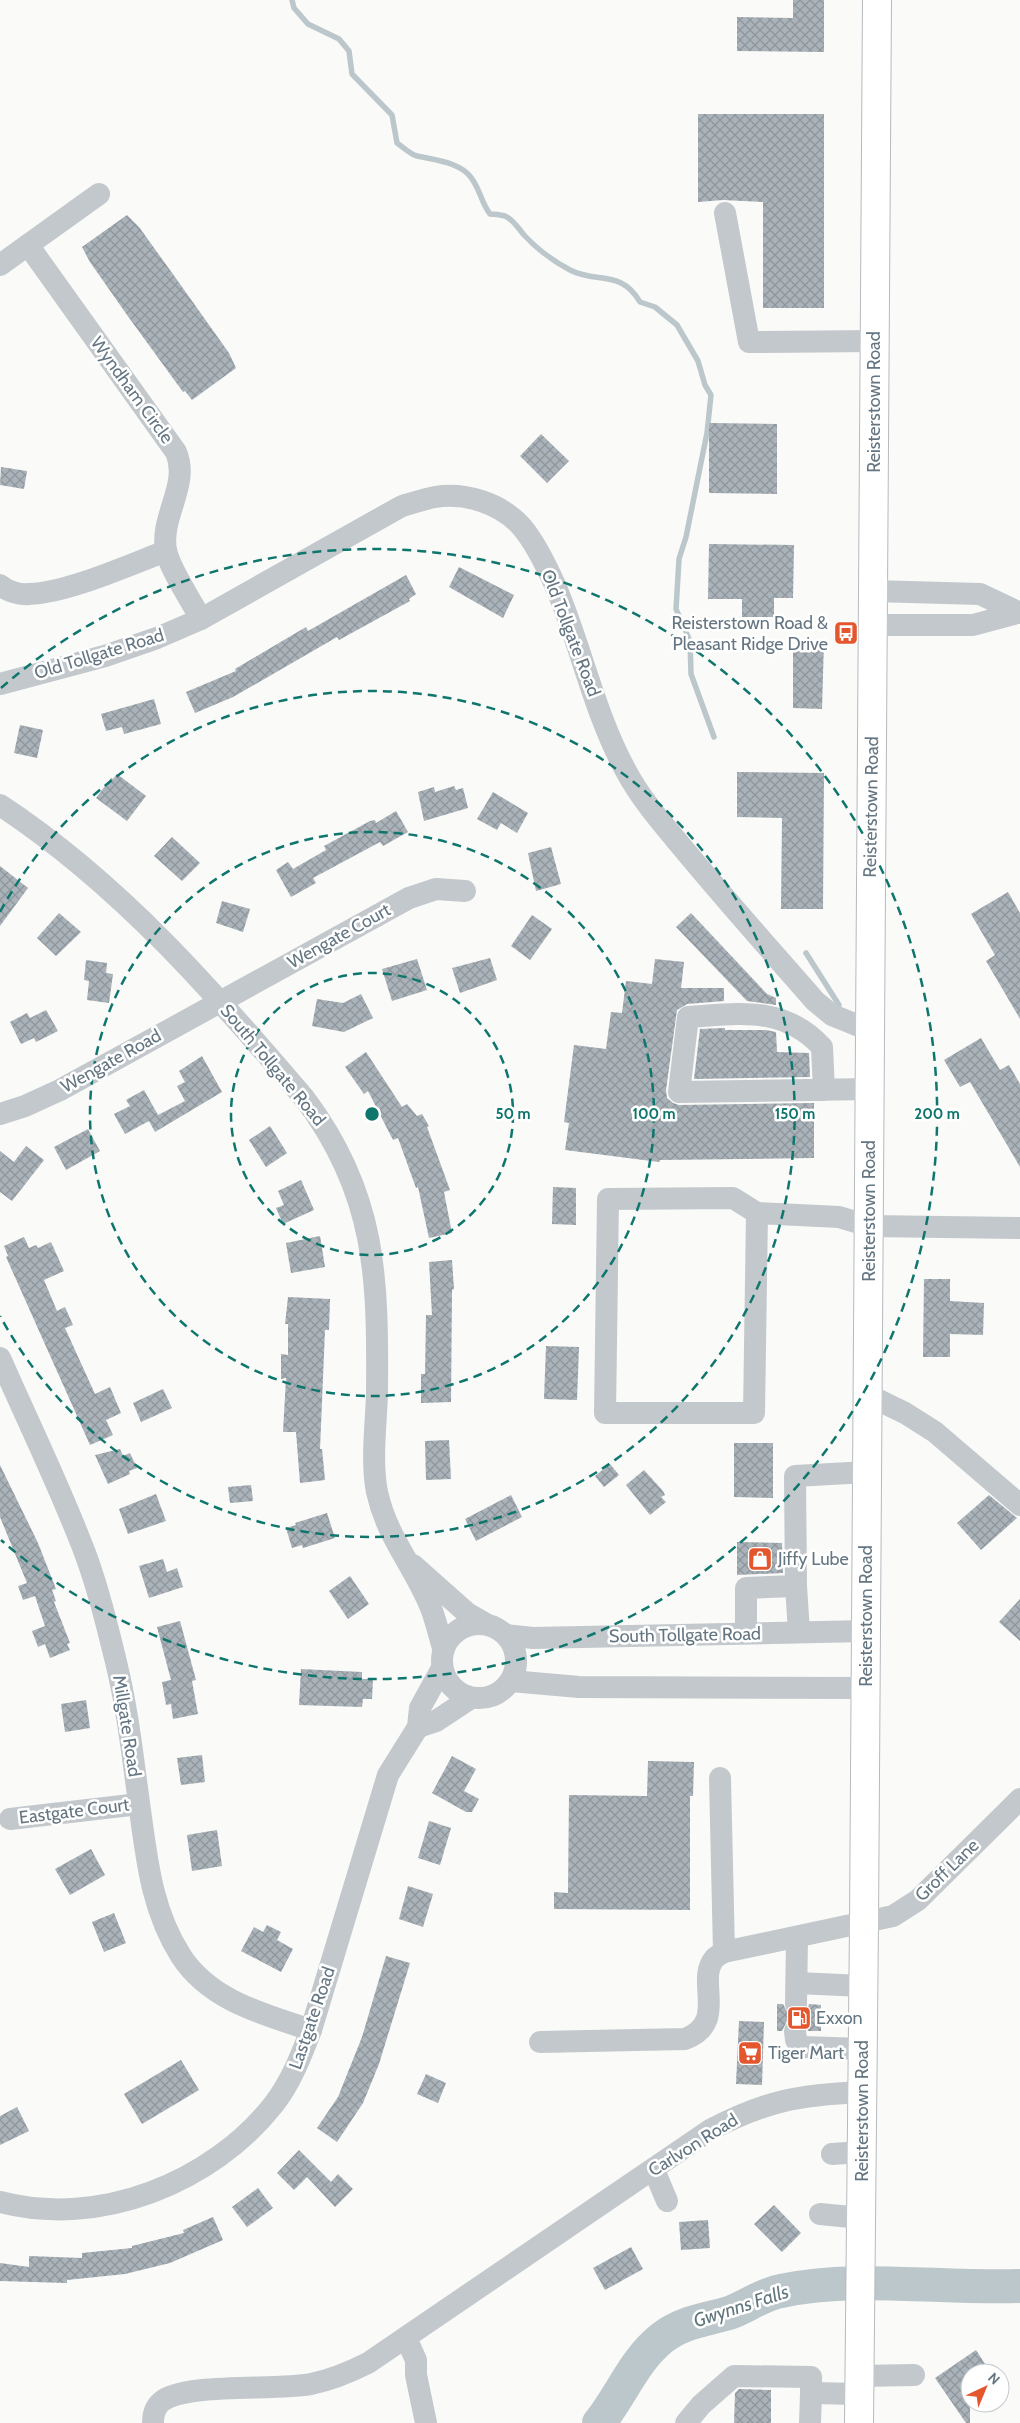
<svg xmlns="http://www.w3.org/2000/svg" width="1020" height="2423" font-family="Cabin,sans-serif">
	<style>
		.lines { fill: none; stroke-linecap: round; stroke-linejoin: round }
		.stream { stroke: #bbc7cb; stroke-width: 5.5 }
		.river { stroke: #bbc7cb; stroke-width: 34 }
		.building { fill: url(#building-cross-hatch) }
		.major-casing { stroke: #b5babe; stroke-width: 30 }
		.minor { stroke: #c3c8cc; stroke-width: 22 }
		.major { stroke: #fff; stroke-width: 28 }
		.ring { fill: none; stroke: #0f766e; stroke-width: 2.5; stroke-dasharray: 9 6 }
		.labels { text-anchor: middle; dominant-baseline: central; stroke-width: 5; stroke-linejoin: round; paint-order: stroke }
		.street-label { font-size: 18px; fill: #657683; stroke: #fff }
		.poi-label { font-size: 18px; fill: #657683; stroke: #fff; text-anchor: start }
		.water-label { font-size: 19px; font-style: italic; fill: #60757c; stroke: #fff }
		.centre { fill: #0f766e; stroke: #fff; stroke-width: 2.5 }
		.ring-label { font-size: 15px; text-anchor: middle; font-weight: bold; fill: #0f766e; stroke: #fff; stroke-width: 5; stroke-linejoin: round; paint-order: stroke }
	</style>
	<defs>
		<pattern id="building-cross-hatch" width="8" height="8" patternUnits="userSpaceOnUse" patternTransform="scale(1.25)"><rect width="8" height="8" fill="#aab3b9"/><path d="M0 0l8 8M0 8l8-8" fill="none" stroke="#8e969c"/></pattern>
	</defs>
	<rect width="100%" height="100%" fill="#fafaf8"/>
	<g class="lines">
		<g class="stream">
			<path d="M292 0 294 8 308 24 339 39 349 51 352 74 392 115 397 143C403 147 410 154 417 156 432 159 456 162 468 174 480 186 480 201 490 214 495 214 501 215 505 216 514 220 518 228 524 235 537 249 553 261 570 270 597 284 621 269 640 302L655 307 677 325 698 361 705 385 711 395 707 433 686 537 679 559 676 609 690 641 691 674 714 737"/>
			<polyline points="806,953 839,1005"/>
		</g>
		<path class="river" d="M599 2423C621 2396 634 2360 662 2338 682 2322 705 2320 729 2313 746 2307 763 2294 781 2291 856 2275 943 2289 1020 2286"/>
	</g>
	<g class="building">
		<polygon points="793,0 824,0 824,52 737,51 737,17 793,18"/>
		<polygon points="698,114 824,114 824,308 763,308 763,202 723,200 698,202"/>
		<polygon points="127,215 139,227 175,277 229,353 236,368 192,400 185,391 183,392 127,315 90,262 82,247"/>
		<polygon points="709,423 777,424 777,494 709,493"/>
		<polygon points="541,434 569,461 547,483 520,456"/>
		<polygon points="1,467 27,471 24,489 0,485"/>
		<polygon points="709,544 794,545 793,598 774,598 774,617 742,617 742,599 708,599"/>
		<polygon points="459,567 514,595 503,618 449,587"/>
		<polygon points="406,575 416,594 409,599 410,601 339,640 337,637 233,697 195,713 186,692 236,671 235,669 306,627 308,631"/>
		<polygon points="798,641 824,641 822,709 793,708 793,650 798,650"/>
		<polygon points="154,699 161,724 124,734 122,727 106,731 101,714"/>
		<polygon points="20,725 43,730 37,758 14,753"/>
		<polygon points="737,772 824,773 823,909 781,909 782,818 737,817"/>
		<polygon points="117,774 146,796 127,821 96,798 111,778 113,779"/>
		<polygon points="454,786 456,790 463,788 468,808 424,821 418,792 434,787 435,792"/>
		<polygon points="493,792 528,813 517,833 501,823 497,830 477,819"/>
		<polygon points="396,811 408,832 383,846 380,842 313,878 316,883 291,897 276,870 288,862 293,869 326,850 324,846 370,821 375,820 376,823"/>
		<polygon points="172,837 200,863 182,881 154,856"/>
		<polygon points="551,847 561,884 536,891 528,853"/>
		<polygon points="0,866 28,888 0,926"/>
		<polygon points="1008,892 1020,913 1020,1019 986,961 995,955 971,914"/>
		<polygon points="222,901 250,909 243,932 216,923"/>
		<polygon points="59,913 81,932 56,956 37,938"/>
		<polygon points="691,913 767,994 776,998 776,1005 747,1001 676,927"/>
		<polygon points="532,915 552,929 530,960 511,946"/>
		<polygon points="490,958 497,980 460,993 452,968"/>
		<polygon points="417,959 427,990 392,1001 382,969"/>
		<polygon points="655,959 684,962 681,988 724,988 724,1001 687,1004 677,1010 666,1090 667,1098 673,1103 679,1105 814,1103 814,1158 660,1160 659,1162 565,1150 569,1123 564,1122 574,1045 606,1049 611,1012 622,1013 626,981 652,984"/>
		<polygon points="86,960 107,963 106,973 113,974 109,1003 87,1000 89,981 84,980"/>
		<polygon points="361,994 373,1018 344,1032 312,1026 317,999 343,1003"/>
		<polygon points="46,1010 58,1031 36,1042 34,1038 21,1044 10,1022 27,1013 30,1018"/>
		<polygon points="725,1028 725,1030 766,1030 776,1032 777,1052 809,1053 810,1077 694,1079 700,1029"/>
		<polygon points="981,1038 1000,1070 1009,1065 1020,1084 1020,1167 970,1082 960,1087 944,1060"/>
		<polygon points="366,1052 402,1107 407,1104 417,1116 422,1114 429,1126 427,1127 450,1190 444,1192 452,1233 429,1238 418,1187 416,1188 398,1138 393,1140 368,1091 364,1094 345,1067"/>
		<polygon points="202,1056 222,1092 155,1132 149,1121 125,1134 114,1114 130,1106 126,1100 144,1090 158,1115 185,1101 177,1086 185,1082 179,1071"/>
		<polygon points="270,1126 287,1153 266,1167 249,1140"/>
		<polygon points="88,1129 100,1151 66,1170 54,1147"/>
		<polygon points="26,1146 44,1160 12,1201 0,1192 0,1151 14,1162"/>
		<polygon points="301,1180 314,1210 283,1224 276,1208 284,1205 278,1191"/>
		<polygon points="553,1187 576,1188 576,1225 552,1224"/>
		<polygon points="320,1236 325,1267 291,1273 286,1243"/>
		<polygon points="24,1237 29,1248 36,1245 38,1248 51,1242 64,1271 44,1280 57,1311 65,1307 73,1325 65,1328 95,1394 110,1387 121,1413 106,1420 113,1435 90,1445 6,1257 8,1256 4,1246"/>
		<polygon points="452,1260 454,1289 452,1290 451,1402 421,1403 421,1374 425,1374 426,1315 432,1315 429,1262"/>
		<polygon points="924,1279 950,1279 950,1301 984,1303 983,1335 950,1334 950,1357 923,1357"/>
		<polygon points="288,1297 330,1299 329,1330 325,1330 320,1449 322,1449 325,1480 300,1483 296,1432 283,1432 286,1378 281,1379 281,1354 288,1355 288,1324 285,1324"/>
		<polygon points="546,1346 579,1347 577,1400 544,1399"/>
		<polygon points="163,1389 172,1408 141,1422 133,1403"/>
		<polygon points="449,1440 451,1479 426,1480 425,1441"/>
		<polygon points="734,1443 773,1443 773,1498 734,1497"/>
		<polygon points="120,1449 123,1456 130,1453 137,1468 129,1471 130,1474 108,1484 95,1455"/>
		<polygon points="610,1464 619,1475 604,1487 595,1476"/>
		<polygon points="0,1465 38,1543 56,1589 52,1590 56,1601 54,1602 70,1643 67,1644 70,1650 50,1658 45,1644 38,1647 32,1631 45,1626 35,1596 23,1600 18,1586 27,1583 0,1517"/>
		<polygon points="644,1470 663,1491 665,1495 661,1497 666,1502 650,1515 626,1485"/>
		<polygon points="251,1485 253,1501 230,1503 228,1487"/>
		<polygon points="156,1494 166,1521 128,1534 119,1509"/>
		<polygon points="511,1495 522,1517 476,1541 465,1519"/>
		<polygon points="989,1495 1017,1518 981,1550 957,1523"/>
		<polygon points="327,1513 335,1538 303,1548 302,1545 292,1548 286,1528 296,1525 295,1523"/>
		<polygon points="737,1542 782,1543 783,1573 737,1575"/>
		<polygon points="163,1559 167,1572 177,1568 183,1587 149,1598 139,1566"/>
		<polygon points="350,1576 369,1604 348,1619 329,1591"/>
		<polygon points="1020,1599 1020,1641 999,1622"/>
		<polygon points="180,1621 196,1680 192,1681 198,1714 173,1719 171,1704 166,1705 162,1682 171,1680 157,1627"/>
		<polygon points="301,1669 362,1672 362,1679 373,1679 372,1699 363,1699 362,1707 299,1705"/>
		<polygon points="86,1700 90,1728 65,1732 61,1704"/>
		<polygon points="202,1755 205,1782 181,1785 177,1758"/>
		<polygon points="452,1756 476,1769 464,1791 479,1799 472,1812 466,1812 432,1793"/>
		<polygon points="648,1761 694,1762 693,1796 690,1796 690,1910 554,1909 554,1892 568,1893 569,1795 647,1796"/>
		<polygon points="429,1821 451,1828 440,1865 418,1858"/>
		<polygon points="217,1830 222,1866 192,1871 187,1835"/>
		<polygon points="91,1849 105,1875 70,1895 55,1869"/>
		<polygon points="408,1886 433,1894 423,1927 399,1919"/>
		<polygon points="114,1913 126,1943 104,1952 92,1922"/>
		<polygon points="267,1925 281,1932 277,1940 293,1949 281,1972 241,1951 254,1927 263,1932"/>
		<polygon points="386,1956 410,1963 379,2064 363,2103 337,2142 317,2128 338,2097 362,2037"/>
		<polygon points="777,2004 783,2004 789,2015 796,2017 807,2011 809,2004 821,2005 821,2031 808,2031 805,2023 794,2018 787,2021 782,2031 777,2031"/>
		<polygon points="739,2021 764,2022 762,2085 736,2084"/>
		<polygon points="181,2060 199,2090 142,2124 124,2094"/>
		<polygon points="426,2074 446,2083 438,2103 417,2094"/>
		<polygon points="17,2107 29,2131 0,2145 0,2116"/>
		<polygon points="299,2150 331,2182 338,2174 353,2189 335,2207 307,2177 294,2190 277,2173"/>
		<polygon points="258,2188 273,2208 247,2227 232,2207"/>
		<polygon points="774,2205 801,2233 782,2252 754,2224"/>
		<polygon points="213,2217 223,2240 170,2263 125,2274 67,2280 67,2283 0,2281 0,2263 29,2267 29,2256 82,2258 82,2253 132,2248 132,2246 184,2233 183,2230"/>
		<polygon points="708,2220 710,2248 681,2250 679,2222"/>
		<polygon points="631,2247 643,2269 605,2290 593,2268"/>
		<polygon points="976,2350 991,2373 970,2373 970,2423 966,2423 935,2378"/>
		<polygon points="739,2389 771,2390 771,2423 734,2423 735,2393"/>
	</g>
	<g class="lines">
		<defs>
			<polyline id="major" points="859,2423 864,1924 877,0"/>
		</defs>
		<use href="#major" class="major-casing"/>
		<g class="minor">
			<polyline points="725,213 749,342 875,341"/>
			<path d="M28 245 176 452C190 485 160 516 166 550 169 568 192 602 201 619"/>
			<polyline points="0,265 99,194"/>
			<path d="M0 585C7 591 19 595 29 594 67 593 129 565 166 551"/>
			<polyline points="873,591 980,594 1020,613"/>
			<polyline points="873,625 973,625 1017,613"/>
			<path d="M0 684 105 656 157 638 201 619 402 506C413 503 424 499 435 497 465 492 500 503 521 526 535 542 546 565 555 585 581 645 594 713 626 771 643 803 669 831 692 859 732 907 774 954 815 1001L832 1015 869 1030"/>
			<path d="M0 805C119 883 214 992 305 1099 377 1195 378 1279 377 1394 376 1425 371 1461 377 1492 387 1538 415 1567 431 1608 436 1621 439 1635 443 1648"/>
			<path d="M824 1090 822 1047C783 1005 739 1014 688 1017L679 1092 869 1089"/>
			<polyline points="0,1114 25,1106 60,1090 409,898 436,889 465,891"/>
			<polyline points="757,1213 754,1413 605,1413 608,1199 733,1198 757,1213 839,1217 869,1226 1020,1228"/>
			<path d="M0 1358C28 1422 60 1487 85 1553 98 1588 107 1625 116 1662 128 1711 133 1760 140 1810 147 1861 152 1911 181 1956 210 2001 264 2014 311 2030"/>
			<polyline points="868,1395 905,1413 935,1432 1020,1505"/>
			<polyline points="413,1565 467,1613 486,1624"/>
			<circle cx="479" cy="1661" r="37"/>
			<polyline points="799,1632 796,1586 795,1476 867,1472"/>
			<polyline points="746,1633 746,1588 796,1586"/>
			<polyline points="506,1635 533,1638 866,1631"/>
			<polyline points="511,1681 579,1687 865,1688"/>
			<polyline points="418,1727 436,1721 471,1698"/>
			<polyline points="720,1778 724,1952"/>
			<polyline points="10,1819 139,1804"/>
			<polyline points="797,1983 863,1986"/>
			<polyline points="796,2004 797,1937"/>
			<polyline points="795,2031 796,2040 802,2047 862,2049"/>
			<path d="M540 2042 685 2039C728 2023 696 1981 714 1959 716 1956 721 1954 724 1952L893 1916 918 1900 1020 1799"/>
			<polyline points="832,2154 861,2152"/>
			<polyline points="654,2170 667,2201"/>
			<path d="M0 2202C99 2228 212 2183 274 2104 291 2082 301 2056 311 2030L388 1775 418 1727 420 1708 442 1668"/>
			<polyline points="820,2214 861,2218"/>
			<polyline points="406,2338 416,2360 416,2375 426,2423"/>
			<polyline points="859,2376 914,2375"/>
			<path d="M153 2423C153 2415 154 2408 161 2402 184 2382 277 2391 311 2384 331 2380 350 2372 368 2363L710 2130C766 2101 798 2095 861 2092"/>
			<polyline points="686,2423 701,2405 734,2376 811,2377 811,2393"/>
			<polyline points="810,2423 811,2393 859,2394"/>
		</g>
		<use href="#major" class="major"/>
	</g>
	<g class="ring">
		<circle cx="372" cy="1114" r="141"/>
		<circle cx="372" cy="1114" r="282"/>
		<path d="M0 912A423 423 0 1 1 0 1316"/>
		<path d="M1 688A565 565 0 1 1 1 1540"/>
	</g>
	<defs>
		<symbol id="bus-square" viewBox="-11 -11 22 22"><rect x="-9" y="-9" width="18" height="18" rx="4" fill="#e4572e" stroke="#fff"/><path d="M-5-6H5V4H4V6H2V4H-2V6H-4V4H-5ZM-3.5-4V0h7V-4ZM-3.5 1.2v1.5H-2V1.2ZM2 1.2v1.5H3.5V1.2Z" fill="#fff"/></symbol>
		<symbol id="shop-square" viewBox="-11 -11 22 22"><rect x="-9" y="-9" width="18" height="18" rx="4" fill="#e4572e" stroke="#fff"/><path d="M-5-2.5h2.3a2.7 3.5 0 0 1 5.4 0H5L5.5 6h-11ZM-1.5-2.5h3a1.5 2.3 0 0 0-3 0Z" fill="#fff"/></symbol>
		<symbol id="fuel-square" viewBox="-11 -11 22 22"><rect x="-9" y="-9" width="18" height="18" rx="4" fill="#e4572e" stroke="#fff"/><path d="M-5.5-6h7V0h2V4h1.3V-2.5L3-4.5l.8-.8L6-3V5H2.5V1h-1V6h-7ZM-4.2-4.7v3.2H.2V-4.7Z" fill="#fff"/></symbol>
		<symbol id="supermarket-square" viewBox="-11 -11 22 22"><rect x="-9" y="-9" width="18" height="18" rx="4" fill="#e4572e" stroke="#fff"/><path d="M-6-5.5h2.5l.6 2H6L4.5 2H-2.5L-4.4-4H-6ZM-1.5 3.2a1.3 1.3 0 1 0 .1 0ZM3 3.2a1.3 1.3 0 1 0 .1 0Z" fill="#fff"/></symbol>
	</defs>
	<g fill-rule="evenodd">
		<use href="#bus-square" x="832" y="619" width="28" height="28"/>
		<use href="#shop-square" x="746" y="1545" width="28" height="28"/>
		<use href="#fuel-square" x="785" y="2004" width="28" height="28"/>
		<use href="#supermarket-square" x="736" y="2039" width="28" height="28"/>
	</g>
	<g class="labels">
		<g class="street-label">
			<text transform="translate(132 390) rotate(54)">Wyndham Circle</text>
			<text transform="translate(874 402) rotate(-90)">Reisterstown Road</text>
			<text transform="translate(571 633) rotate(69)">Old Tollgate Road</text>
			<text transform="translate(99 654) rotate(-17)">Old Tollgate Road</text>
			<text transform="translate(871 807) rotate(-89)">Reisterstown Road</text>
			<text transform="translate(339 936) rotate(-29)">Wengate Court</text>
			<text transform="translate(111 1061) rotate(-29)">Wengate Road</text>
			<text transform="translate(273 1065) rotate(50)">South Tollgate Road</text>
			<text transform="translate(869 1211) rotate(-90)">Reisterstown Road</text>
			<text transform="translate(866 1616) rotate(-90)">Reisterstown Road</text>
			<text transform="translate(685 1635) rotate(-1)">South Tollgate Road</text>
			<text transform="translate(127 1726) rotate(81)">Millgate Road</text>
			<text transform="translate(74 1811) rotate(-7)">Eastgate Court</text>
			<text transform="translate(947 1870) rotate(-44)">Groff Lane</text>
			<text transform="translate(312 2018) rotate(-71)">Lastgate Road</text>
			<text transform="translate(862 2111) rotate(-90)">Reisterstown Road</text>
			<text transform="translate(693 2145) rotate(-32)">Carlvon Road</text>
		</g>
		<g class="poi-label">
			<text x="828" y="623" text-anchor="end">Reisterstown Road &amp;<tspan x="828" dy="21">Pleasant Ridge Drive</tspan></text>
			<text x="778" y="1559">Jiffy Lube</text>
			<text x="816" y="2018">Exxon</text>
			<text x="768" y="2053">Tiger Mart</text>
		</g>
		<g class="water-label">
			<text transform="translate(741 2306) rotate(-18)">Gwynns Falls</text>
		</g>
	</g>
	<circle cx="372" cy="1114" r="8" class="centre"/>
	<g class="ring-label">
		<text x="513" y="1119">50 m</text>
		<text x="654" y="1119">100 m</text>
		<text x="795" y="1119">150 m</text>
		<text x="937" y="1119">200 m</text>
	</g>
	<g transform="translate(985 2388) rotate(44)"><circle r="24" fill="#ffffff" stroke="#c1c8cd"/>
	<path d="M0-4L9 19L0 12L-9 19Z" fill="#e4572e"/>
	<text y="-8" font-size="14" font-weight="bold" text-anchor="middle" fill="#657683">N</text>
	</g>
</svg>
